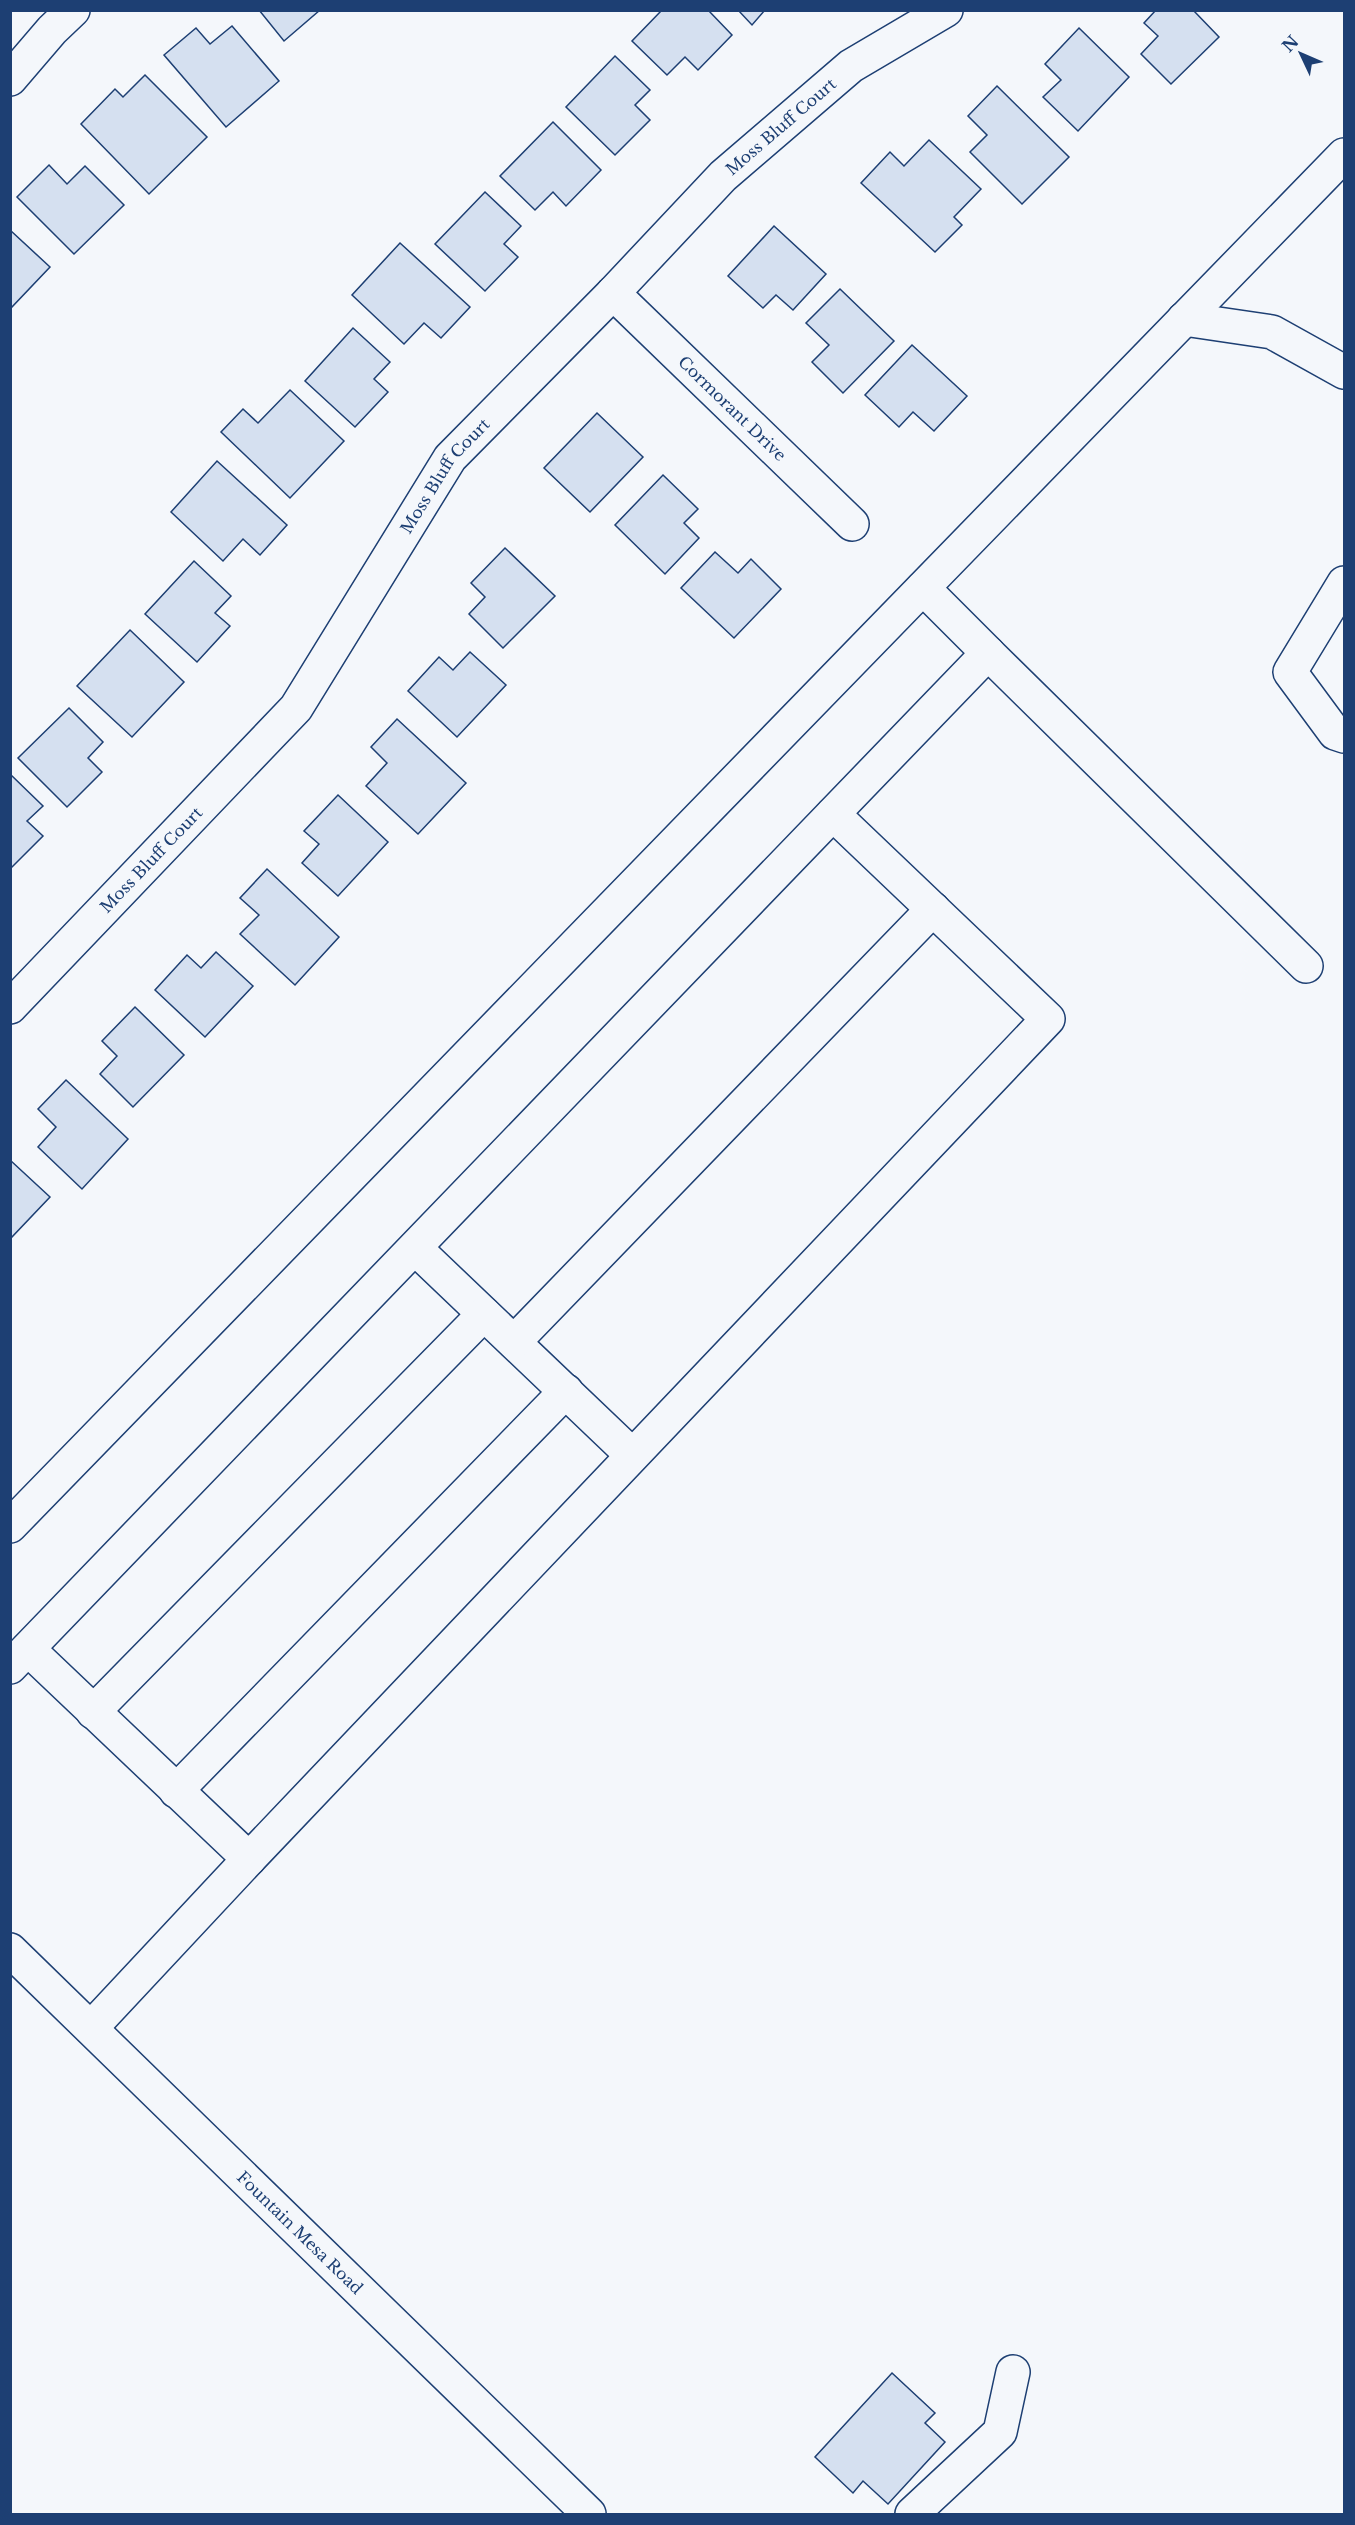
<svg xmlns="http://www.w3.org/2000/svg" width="1355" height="2525" font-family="'Libre Baskerville',serif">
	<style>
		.building { fill: #d5e0f0; stroke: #1d3f73; stroke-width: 1.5 }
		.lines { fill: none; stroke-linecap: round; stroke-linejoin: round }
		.minor-casing { stroke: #1d3f73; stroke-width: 36 }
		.major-casing { stroke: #1d3f73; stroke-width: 36 }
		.minor { stroke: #f4f7fb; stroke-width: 33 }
		.major { stroke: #f4f7fb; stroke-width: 33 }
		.labels { text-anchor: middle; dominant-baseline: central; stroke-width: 4.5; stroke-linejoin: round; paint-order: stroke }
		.street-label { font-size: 16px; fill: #1d3f73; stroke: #f4f7fb }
	</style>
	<rect width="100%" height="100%" fill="#f4f7fb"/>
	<g class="building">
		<polygon points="259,10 320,10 284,41"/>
		<polygon points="662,10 708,10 732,35 698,70 685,57 667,75 632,41"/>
		<polygon points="738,10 765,10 752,25"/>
		<polygon points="1156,10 1193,10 1219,37 1171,84 1141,54 1158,36 1144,23"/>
		<polygon points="232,26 279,81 226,127 164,55 196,28 210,44"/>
		<polygon points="1079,28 1129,77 1078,131 1043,97 1061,80 1045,64"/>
		<polygon points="615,56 650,90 635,105 650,120 615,155 566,107"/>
		<polygon points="145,75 207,137 149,194 81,124 115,89 123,97"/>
		<polygon points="997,86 1069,157 1022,204 970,152 987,135 968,116"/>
		<polygon points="553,122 601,170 566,206 553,192 535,210 500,176"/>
		<polygon points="929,140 981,189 954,217 962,225 935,252 861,183 890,152 904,166"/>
		<polygon points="49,165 67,184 85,166 124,205 74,254 17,197"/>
		<polygon points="485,192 521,226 504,244 518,257 485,291 435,244"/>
		<polygon points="774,226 826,274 793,310 776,295 763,308 728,276"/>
		<polygon points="10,230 50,267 10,309"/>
		<polygon points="400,243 470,307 441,338 424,323 404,344 352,295"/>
		<polygon points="840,289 894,341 843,393 812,362 829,345 806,323"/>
		<polygon points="353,328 390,362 374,379 388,392 355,427 305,381"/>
		<polygon points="912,345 967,396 934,431 913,412 899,427 865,395"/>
		<polygon points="290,390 344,441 290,498 221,432 243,409 258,423"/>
		<polygon points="597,413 643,457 590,512 544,468"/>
		<polygon points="217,461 287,525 260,555 243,539 223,561 171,512"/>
		<polygon points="663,475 698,509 684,523 699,538 665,574 615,525"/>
		<polygon points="505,548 555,596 503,648 469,614 485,597 471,583"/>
		<polygon points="715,552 738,573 751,559 781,589 734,638 681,588"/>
		<polygon points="194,561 231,596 215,613 230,626 197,662 145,614"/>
		<polygon points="130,630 184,682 132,737 77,686"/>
		<polygon points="470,652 506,685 457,737 408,691 439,657 453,670"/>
		<polygon points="69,708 103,742 88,758 102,772 67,807 18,758"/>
		<polygon points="397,719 466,783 418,834 366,786 387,763 371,747"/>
		<polygon points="10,774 43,806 27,821 43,836 10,869"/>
		<polygon points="338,795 388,842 338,896 302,863 319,844 304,831"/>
		<polygon points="267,869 339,937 295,985 240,934 259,915 240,898"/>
		<polygon points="216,952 253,986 205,1037 155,990 187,955 201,968"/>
		<polygon points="135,1007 184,1055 133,1107 100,1074 117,1056 102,1041"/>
		<polygon points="66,1080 128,1139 82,1189 38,1147 56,1127 38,1109"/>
		<polygon points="10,1160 50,1197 10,1239"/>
		<polygon points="892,2373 935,2413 925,2423 945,2442 888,2504 863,2481 853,2493 815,2457"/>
	</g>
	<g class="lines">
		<defs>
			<g id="minor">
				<polyline points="10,79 52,30 73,10"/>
				<path id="s1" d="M613 293 852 524"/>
				<polyline points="1184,319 1272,332 1344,372"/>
				<polyline points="1344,583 1290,672 1335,733 1344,736"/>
				<polyline points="988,653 1306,966"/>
				<path id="s2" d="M10 1007 296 708 450 458 613 293 723 176 851 66 946 10"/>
				<polyline points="415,1248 632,1455"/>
				<polyline points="514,1342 933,909"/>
				<polyline points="10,1526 1344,155"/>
				<polyline points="28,1649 249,1859 1048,1019 833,814"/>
				<polyline points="10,1667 988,653 923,588"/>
				<polyline points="93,1712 484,1314"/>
				<polyline points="176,1791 566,1391"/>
				<polyline points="91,2028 249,1859"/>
				<polyline points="912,2514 1000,2432 1013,2372"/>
			</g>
			<g id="major">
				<path id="s3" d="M10 1950 589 2514"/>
			</g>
		</defs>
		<use href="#minor" class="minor-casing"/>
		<use href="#major" class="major-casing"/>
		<use href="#minor" class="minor"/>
		<use href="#major" class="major"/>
	</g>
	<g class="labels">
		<g class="street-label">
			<text stroke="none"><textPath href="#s2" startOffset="1176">Moss Bluff Court</textPath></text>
			<text stroke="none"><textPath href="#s1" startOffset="166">Cormorant Drive</textPath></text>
			<text stroke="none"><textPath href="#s2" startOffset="690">Moss Bluff Court</textPath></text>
			<text stroke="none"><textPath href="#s2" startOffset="204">Moss Bluff Court</textPath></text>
			<text stroke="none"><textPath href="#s3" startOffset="405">Fountain Mesa Road</textPath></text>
		</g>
	</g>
	<rect width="1355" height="2525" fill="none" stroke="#1d3f73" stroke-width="24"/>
	<g transform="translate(1301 54) rotate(314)" stroke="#f4f7fb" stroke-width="4.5" paint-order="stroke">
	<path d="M0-4.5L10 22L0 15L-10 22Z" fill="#1d3f73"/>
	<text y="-9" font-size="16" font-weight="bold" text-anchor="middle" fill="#1d3f73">N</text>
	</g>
</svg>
